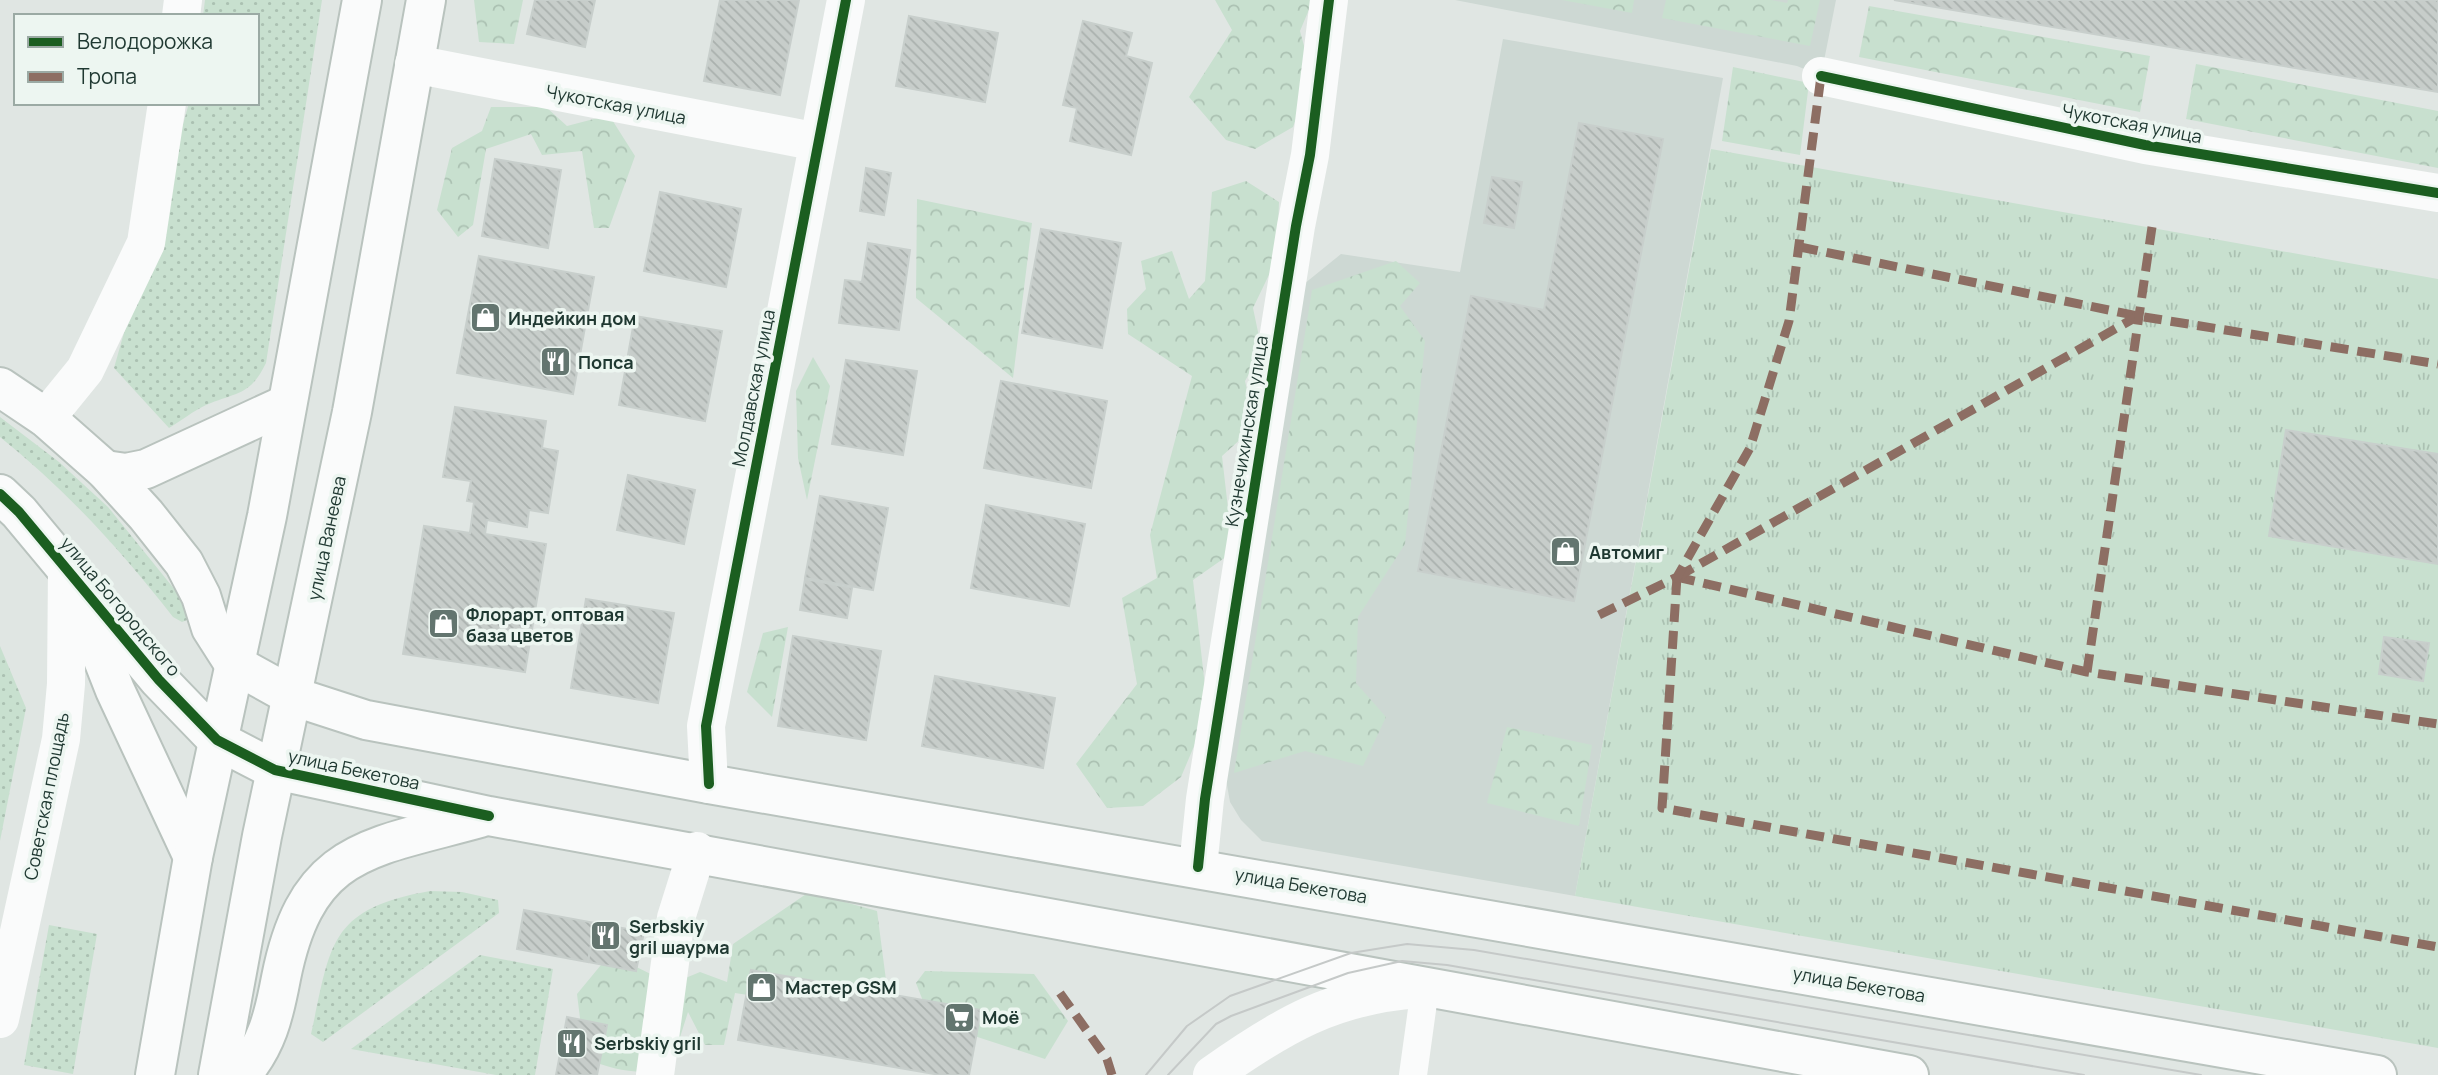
<svg xmlns="http://www.w3.org/2000/svg" width="2438" height="1075" font-family="Manrope,sans-serif">
	<style>
		.built { fill: #cdd8d3 }
		.grass { fill: url(#grass-dots) }
		.forest { fill: url(#forest-crowns) }
		.park { fill: url(#park-tufts) }
		.building { fill: url(#building-back-hatch); stroke: #c8cfcc; stroke-width: 2 }
		.lines { fill: none; stroke-linecap: round; stroke-linejoin: round }
		.secondary-casing { stroke: #b9c3be; stroke-width: 42 }
		.lane { stroke: #fafbfb; stroke-width: 28 }
		.street { stroke: #fafbfb; stroke-width: 38 }
		.secondary { stroke: #fafbfb; stroke-width: 38 }
		.tram { stroke: #c5c9c8; stroke-width: 2 }
		.quiet { stroke: #8d6e63; stroke-width: 9; stroke-dasharray: 18 9; stroke-linecap: butt }
		.cycleway-casing { stroke: #edf6f1; stroke-width: 15 }
		.cycleway { stroke: #1b5e20; stroke-width: 10 }
		.labels { text-anchor: middle; dominant-baseline: central; stroke-width: 7; stroke-linejoin: round; paint-order: stroke }
		.street-label { font-size: 18px; fill: #1f3831; stroke: #edf6f1 }
		.poi-label { font-size: 18px; font-weight: bold; fill: #1f3831; stroke: #edf6f1; text-anchor: start }
	</style>
	<defs>
		<pattern id="grass-dots" width="8" height="8" patternUnits="userSpaceOnUse" patternTransform="scale(1.75)"><rect width="8" height="8" fill="#c8e0cf"/><path d="M2 2h.1M6 6h.1" fill="none" stroke="#abc1b2" stroke-width="1.8" stroke-linecap="round"/></pattern>
		<pattern id="forest-crowns" width="20" height="18" patternUnits="userSpaceOnUse" patternTransform="scale(1.75)"><rect width="20" height="18" fill="#c8e0cf"/><path d="M2 6a3 3 0 1 1 6 0M12 15a3 3 0 1 1 6 0" fill="none" stroke="#abc1b2"/></pattern>
		<pattern id="park-tufts" width="24" height="20" patternUnits="userSpaceOnUse" patternTransform="scale(1.75)"><rect width="24" height="20" fill="#c8e0cf"/><path d="M3 7l-1-3M5 7V3M7 7l1-3M15 17l-1-3M17 17v-4M19 17l1-3" fill="none" stroke="#abc1b2"/></pattern>
		<pattern id="building-back-hatch" width="6" height="6" patternUnits="userSpaceOnUse" patternTransform="scale(1.75)"><rect width="6" height="6" fill="#c7cdca"/><path d="M-1 5l2 2M0 0l6 6M5-1l2 2" fill="none" stroke="#aab1ae"/></pattern>
	</defs>
	<rect width="100%" height="100%" fill="#e0e6e3"/>
	<g class="built">
		<polygon points="1455,0 1836,0 1821,76 1797,66"/>
		<polygon points="1503,39 1723,78 1575,896 1262,841 1241,820 1230,802 1225,774 1304,284 1341,254 1460,272"/>
	</g>
	<g class="grass">
		<path d="M205 0H322L266 363C250 396 237 392 206 405 193 411 181 421 169 428L114 368 189 103H257V16H203Z"/>
		<path d="M0 417 59 462 108 507 188 606 187 620 182 622 173 617C121 550 66 490 0 437Z"/>
		<polygon points="0,646 26,708 0,841"/>
		<path d="M430 891 462 892 498 900 499 913 323 1042 311 1034C331 946 327 909 430 891Z"/>
		<polygon points="49,925 97,934 73,1074 24,1065"/>
		<polygon points="480,955 553,969 535,1075 496,1075 351,1049"/>
	</g>
	<g class="forest">
		<polygon points="474,0 523,0 514,44 479,42"/>
		<polygon points="1215,0 1313,0 1300,31 1312,75 1293,127 1255,149 1226,140 1189,97 1232,30"/>
		<polygon points="1562,0 1634,0 1632,13"/>
		<polygon points="1666,0 1771,0 1787,3 1788,0 1820,0 1810,46 1662,18"/>
		<polygon points="1869,6 2150,56 2140,112 1859,57"/>
		<polygon points="2196,64 2438,111 2438,168 2186,119"/>
		<polygon points="1733,67 1809,83 1800,155 1722,141"/>
		<polygon points="491,107 546,107 567,126 609,115 635,156 609,228 594,228 582,151 542,155 531,134 486,149 473,225 458,237 437,210 452,148 482,131"/>
		<polygon points="1246,181 1279,202 1277,258 1253,308 1262,351 1245,381 1255,426 1222,456 1233,552 1193,580 1208,713 1181,777 1143,806 1107,808 1076,764 1137,684 1122,598 1157,578 1150,535 1192,376 1128,334 1127,309 1146,289 1141,261 1172,251 1189,299 1205,281 1212,192"/>
		<polygon points="917,199 1032,223 1013,378 916,298"/>
		<polygon points="1396,261 1420,283 1400,306 1425,341 1405,544 1358,617 1356,683 1386,717 1363,766 1305,751 1234,773 1312,290"/>
		<polygon points="813,357 830,386 807,500 798,458 796,391"/>
		<polygon points="788,627 772,717 747,692 763,633"/>
		<polygon points="1507,727 1592,745 1579,826 1487,803"/>
		<path d="M809 892 877 911 886 980 805 1004 735 993 724 1045H705L688 1012 670 1069C638 1075 615 1071 585 1058L577 994 610 954 671 984 700 972 727 982 733 944Z"/>
		<polygon points="925,971 1034,974 1068,1021 1045,1059 953,1029 928,1014 916,983"/>
	</g>
	<polygon class="park" points="1711,149 2438,279 2438,1048 1575,896"/>
	<g class="building">
		<polygon points="535,0 595,0 585,47 527,34"/>
		<polygon points="720,0 799,0 780,95 704,81"/>
		<polygon points="1894,0 2438,0 2438,92 2164,46"/>
		<polygon points="909,16 998,33 985,102 896,86"/>
		<polygon points="1083,21 1132,33 1126,56 1152,63 1131,155 1070,141 1077,108 1063,105"/>
		<polygon points="1579,123 1663,139 1574,601 1418,571 1471,296 1544,310"/>
		<polygon points="495,159 561,170 548,248 482,236"/>
		<polygon points="866,168 891,173 884,215 860,211"/>
		<polygon points="1492,177 1522,182 1514,228 1484,223"/>
		<polygon points="660,192 741,209 726,287 644,271"/>
		<polygon points="1041,229 1121,243 1102,348 1022,333"/>
		<polygon points="868,243 910,250 899,330 839,323 845,280 862,282"/>
		<polygon points="479,256 594,277 573,394 457,373"/>
		<polygon points="635,316 722,331 705,421 619,405"/>
		<polygon points="846,360 917,371 903,455 832,444"/>
		<polygon points="1001,381 1107,401 1091,488 984,468"/>
		<polygon points="455,407 546,421 542,448 558,451 548,513 529,510 527,527 487,520 485,534 546,544 525,672 403,654 424,526 470,533 474,502 467,501 471,481 443,477"/>
		<polygon points="2286,430 2438,454 2438,564 2269,536"/>
		<polygon points="628,475 695,490 684,544 617,530"/>
		<polygon points="820,496 888,508 873,590 805,578"/>
		<polygon points="986,505 1085,524 1069,606 971,588"/>
		<polygon points="805,579 852,588 847,618 800,610"/>
		<polygon points="586,599 674,613 658,703 571,688"/>
		<polygon points="793,636 881,651 866,740 778,726"/>
		<polygon points="2384,637 2429,643 2423,681 2379,674"/>
		<polygon points="935,676 1055,698 1043,768 922,746"/>
		<polygon points="524,910 595,923 588,962 517,949"/>
		<polygon points="595,923 644,932 636,971 588,962"/>
		<polygon points="751,970 981,1010 969,1075 940,1075 738,1040"/>
		<polygon points="567,1017 607,1025 597,1075 556,1075"/>
	</g>
	<g class="lines">
		<defs>
			<g id="secondary">
				<polyline points="0,387 46,418 105,470 146,515 184,563 201,596 211,628 234,664 292,696 366,720 709,784 2377,1075"/>
				<polyline points="105,470 126,473 146,469 287,404"/>
				<polyline points="0,494 19,512 159,680 217,740 275,770 489,816 1909,1075"/>
				<polyline points="80,601 115,690 193,857"/>
				<polyline points="155,1075 193,857 267,516 362,0"/>
				<polyline points="218,1075 262,836 352,412 426,0"/>
				<path d="M241 1075C267 1046 274 1015 281 978 307 848 368 849 480 818"/>
			</g>
		</defs>
		<use href="#secondary" class="secondary-casing"/>
		<polyline class="lane" points="1413,1075 1425,988"/>
		<g class="street">
			<polyline points="181,16 183,0"/>
			<polyline points="414,64 818,142"/>
			<polyline points="1821,76 2145,145 2438,193"/>
			<polyline points="46,418 85,370 146,243 167,103"/>
			<polyline points="709,784 706,726 846,0"/>
			<polyline points="1198,867 1205,799 1296,226 1310,155 1329,0"/>
			<polyline points="0,1019 61,739 66,684 67,569"/>
			<polyline points="655,1075 676,918 697,851"/>
			<path d="M1212 1075C1281 1026 1333 995 1419 989"/>
		</g>
		<use href="#secondary" class="secondary"/>
		<g class="tram">
			<polyline points="1146,1075 1187,1026 1230,996 1351,953 1407,944 1474,950 2201,1075"/>
			<polyline points="1168,1075 1216,1024 1231,1016 1348,973 1402,961 1447,965 2084,1075"/>
		</g>
		<g class="quiet">
			<polyline points="1800,247 2138,316 2438,364"/>
			<polyline points="1677,577 1662,808 2438,947"/>
			<polyline points="1677,577 2087,672 2438,724"/>
			<polyline points="1677,577 2138,316"/>
			<polyline points="1599,615 1677,577 1750,448 1789,321 1821,76"/>
			<polyline points="2087,672 2152,227"/>
			<polyline points="1060,993 1107,1059 1112,1075"/>
		</g>
		<defs>
			<g id="cycleway">
				<polyline points="1821,76 2145,145 2438,193"/>
				<polyline points="0,494 19,512 159,680 217,740 275,770 489,816"/>
				<polyline points="709,784 706,726 846,0"/>
				<polyline points="1198,867 1205,799 1296,226 1310,155 1329,0"/>
			</g>
		</defs>
		<use href="#cycleway" class="cycleway-casing"/>
		<use href="#cycleway" class="cycleway"/>
	</g>
	<defs>
		<symbol id="shop-square" viewBox="-11 -11 22 22"><rect x="-9" y="-9" width="18" height="18" rx="4" fill="#63756f" stroke="#edf6f1"/><path d="M-5-2.5h2.3a2.7 3.5 0 0 1 5.4 0H5L5.5 6h-11ZM-1.5-2.5h3a1.5 2.3 0 0 0-3 0Z" fill="#fff"/></symbol>
		<symbol id="restaurant-square" viewBox="-11 -11 22 22"><rect x="-9" y="-9" width="18" height="18" rx="4" fill="#63756f" stroke="#edf6f1"/><path d="M-5-6h1v4h1v-4h1v4h1v-4h1v5L-1.5 .5V6h-2V.5L-5-1ZM5-6V6H3V1.5H1.5Q1.5-4 5-6Z" fill="#fff"/></symbol>
		<symbol id="supermarket-square" viewBox="-11 -11 22 22"><rect x="-9" y="-9" width="18" height="18" rx="4" fill="#63756f" stroke="#edf6f1"/><path d="M-6-5.5h2.5l.6 2H6L4.5 2H-2.5L-4.4-4H-6ZM-1.5 3.2a1.3 1.3 0 1 0 .1 0ZM3 3.2a1.3 1.3 0 1 0 .1 0Z" fill="#fff"/></symbol>
	</defs>
	<g fill-rule="evenodd">
		<use href="#shop-square" x="468" y="300" width="35" height="35"/>
		<use href="#restaurant-square" x="538" y="344" width="35" height="35"/>
		<use href="#shop-square" x="1548" y="534" width="35" height="35"/>
		<use href="#shop-square" x="426" y="606" width="35" height="35"/>
		<use href="#restaurant-square" x="588" y="918" width="35" height="35"/>
		<use href="#shop-square" x="744" y="970" width="35" height="35"/>
		<use href="#supermarket-square" x="942" y="1000" width="35" height="35"/>
		<use href="#restaurant-square" x="554" y="1026" width="35" height="35"/>
	</g>
	<g class="labels">
		<g class="street-label">
			<text transform="translate(616 104) rotate(11)">Чукотская улица</text>
			<text transform="translate(2132 123) rotate(11)">Чукотская улица</text>
			<text transform="translate(753 388) rotate(-79)">Молдавская улица</text>
			<text transform="translate(1246 431) rotate(-81)">Кузнечихинская улица</text>
			<text transform="translate(326 538) rotate(-78)">улица Ванеева</text>
			<text transform="translate(121 606) rotate(50)">улица Богородского</text>
			<text transform="translate(354 769) rotate(12)">улица Бекетова</text>
			<text transform="translate(46 796) rotate(-79)">Советская площадь</text>
			<text transform="translate(1301 885) rotate(10)">улица Бекетова</text>
			<text transform="translate(1859 984) rotate(10)">улица Бекетова</text>
		</g>
		<g class="poi-label">
			<text x="508" y="318">Индейкин дом</text>
			<text x="578" y="362">Попса</text>
			<text x="1589" y="552">Автомиг</text>
			<text x="466" y="614">Флорарт, оптовая<tspan x="466" dy="21">база цветов</tspan></text>
			<text x="629" y="926">Serbskiy<tspan x="629" dy="21">gril шаурма</tspan></text>
			<text x="785" y="987">Мастер GSM</text>
			<text x="982" y="1017">Моё</text>
			<text x="594" y="1043">Serbskiy gril</text>
		</g>
	</g>
	<rect x="14" y="14" width="245" height="91" fill="#edf6f1" stroke="#9baaa4" stroke-width="2"/>
	<rect x="28" y="37" width="35" height="10" fill="#1b5e20" stroke="#9baaa4" stroke-width="2"/>
	<text x="77" y="49" font-size="21" fill="#1f3831">Велодорожка</text>
	<rect x="28" y="72" width="35" height="10" fill="#8d6e63" stroke="#9baaa4" stroke-width="2"/>
	<text x="77" y="84" font-size="21" fill="#1f3831">Тропа</text>
</svg>
